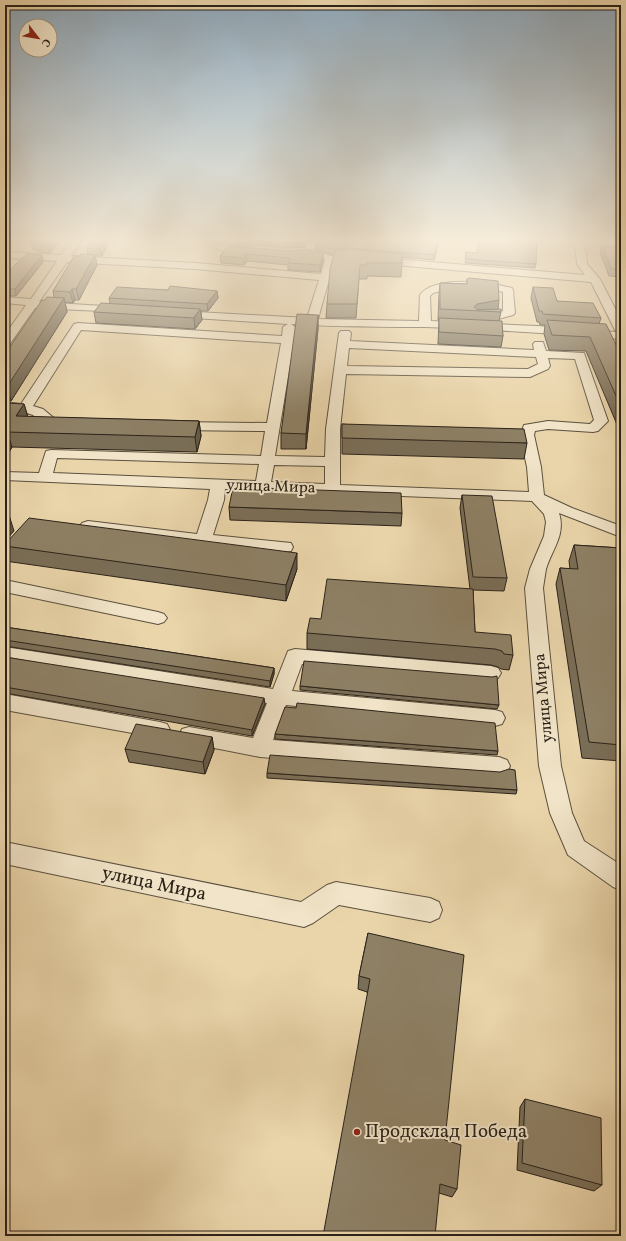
<svg xmlns="http://www.w3.org/2000/svg" width="626" height="1241" font-family="Vollkorn,serif">
	<style>
		.lines { fill: none; stroke-linecap: round; stroke-linejoin: round }
		.minor-casing { stroke: #5b503e; stroke-width: 2 }
		.minor { fill: #f1e4c8; fill-rule: evenodd }
		.wall { fill: #7a6e57; stroke: #2b231a }
		.shaded-wall { fill: #635a47; stroke: #2b231a }
		.building { fill: #8e8065; stroke: #2b231a }
		.poi-dot { fill: #8f2418; stroke: #f1e4c8; stroke-width: 1.5 }
		.labels { text-anchor: middle; dominant-baseline: central; stroke-width: 4; stroke-linejoin: round; paint-order: stroke }
		.street-label { font-size: 16px; fill: #2b231a; stroke: #f1e4c8 }
		.near-street-label { font-size: 19px; fill: #2b231a; stroke: #f1e4c8 }
		.near-poi-label { font-size: 19px; fill: #2b231a; stroke: #f1e4c8; text-anchor: start }
	</style>
	<rect width="100%" height="100%" fill="#ead5aa"/>
	<filter id="stains"><feTurbulence type="fractalNoise" baseFrequency=".005" numOctaves="4"/><feColorMatrix values="0 0 0 0 .2 0 0 0 0 .09 0 0 0 0 .02 0 0 0 .5 -.17"/></filter>
	<radialGradient id="worn" r=".72"><stop offset=".6" stop-color="#630" stop-opacity="0"/><stop offset="1" stop-color="#630" stop-opacity=".3"/></radialGradient>
	<g class="lines">
		<defs>
			<g id="minor">
				<path d="M71 241H81L71 256 195 263 321 274 325 260 305 253 303 251 309 241H319L314 250 331 256 349 255 585 275 577 264 576 252 574 246 567 241H578L583 245 586 252 587 264 600 279 621 320V339C556 334 490 329 424 327 380 327 336 327 291 324L295 327 294 340 275 456 325 457 326 429 339 333 341 331H349L351 333 350 341 534 350 533 344 535 342H543L546 351 584 353 608 421 598 431 593 432 548 429 535 431 534 435 541 467 544 495 572 508 621 526V537L559 513C566 535 552 549 546 569 545 575 544 582 543 588L561 766 572 813 584 841 621 865V890L613 887 568 855 550 813 539 766 525 588 530 569 544 536 546 522 544 514 532 501 225 489 224 500 213 535 291 543 293 547 291 551 285 552 203 545 88 531 82 529 80 526 82 523 88 521 197 534 208 500 210 489 5 480V472L39 473 46 451 51 450 261 456 265 431 176 430 171 429 169 426 171 423 176 422 267 423 281 343 81 330 33 406 43 409 55 419 71 421 73 424 71 427 66 428 46 426 33 415 24 412 5 410V402L21 404 74 324 78 323 282 336 283 327 288 324 178 317 172 314 178 311 307 318 319 280 195 269 67 262 39 302 120 307 125 310 124 312 35 308 9 345 5 347V335L26 305 5 303V297L31 299 57 261 5 258V252L61 255ZM349 261 591 282 616 332 537 326 431 321 430 296 433 293C456 287 479 285 503 292V311L476 316 474 318 476 320H495L513 315 515 313 513 290 512 288C490 282 434 275 420 295L419 321 318 319 334 262ZM349 348 536 357 538 364 528 369 347 366ZM548 358 575 359 594 420 590 424 548 421 524 425 520 435 527 467 529 492 340 485V429L346 374 530 377 548 369 550 366ZM57 458 259 464 256 481 53 473ZM274 465 325 466V484L271 482Z"/>
				<polygon points="221,245 250,247 255,250 250,253 218,250 216,248 218,246"/>
				<polygon points="5,580 158,612 164,614 167,618 164,622 158,624 5,592"/>
				<polygon points="5,647 273,689 288,651 295,649 491,666 498,668 501,673 498,678 491,680 302,664 292,691 495,710 502,712 505,718 502,724 495,726 286,705 273,740 499,757 507,760 510,766 507,772 499,775 260,757 189,743 182,741 179,735 182,729 189,727 253,738 267,703 5,661"/>
				<polygon points="5,694 160,722 167,724 170,730 167,736 160,738 5,710"/>
				<polygon points="5,842 301,902 327,885 336,882 430,898 439,902 442,910 439,918 430,922 339,905 313,923 304,927 5,864"/>
			</g>
		</defs>
		<use href="#minor" class="minor-casing"/>
		<use href="#minor" class="minor"/>
	</g>
	<g class="wall">
		<polygon points="33,241 60,241 50,253 38,252 37,250 33,250 31,243"/>
		<polygon points="226,241 308,241 304,247 288,248 234,244 234,241"/>
		<polygon points="439,241 434,260 402,257 402,263 401,277 367,276 367,279 359,279 356,318 326,318 327,304 334,254 331,254 316,249 316,244"/>
		<polygon points="602,245 621,252 621,277 609,276 600,252"/>
		<polygon points="107,246 102,256 95,256 97,265 79,300 75,300 73,303 65,302 67,312 11,401 5,401 5,354 45,300 54,298 53,291 80,256 88,254 87,248"/>
		<polygon points="228,246 323,254 323,261 320,272 288,270 288,265 247,261 244,265 221,263 220,256"/>
		<polygon points="466,252 536,264 535,268 465,263"/>
		<polygon points="43,262 16,296 10,296 5,291 5,274"/>
		<polygon points="467,279 498,310 501,312 499,321 503,336 501,347 438,344 439,320 438,320 439,293 440,283 467,284"/>
		<polygon points="533,287 557,301 601,318 599,324 621,355 621,434 586,351 549,350 544,334 545,325 540,325 539,322 537,322 531,298"/>
		<polygon points="168,290 217,291 218,298 208,311 201,311 202,320 195,329 96,323 94,312 110,303 109,298"/>
		<polygon points="318,315 318,329 306,449 281,449 281,433"/>
		<polygon points="5,403 24,404 28,417 199,421 201,436 197,452 12,447 5,459"/>
		<polygon points="342,424 527,443 524,459 342,454"/>
		<polygon points="462,495 507,578 504,591 473,590 475,632 513,655 509,670 501,669 498,667 491,665 307,649 307,633 321,619 470,589 460,508"/>
		<polygon points="229,507 402,513 401,526 230,520"/>
		<polygon points="5,542 297,569 286,601 5,561"/>
		<polygon points="574,545 621,548 621,761 582,758 556,584 560,568 570,569 569,561"/>
		<polygon points="5,627 274,668 274,674 270,687 5,646"/>
		<polygon points="5,657 265,704 252,736 5,693"/>
		<polygon points="300,686 499,705 497,709 300,690"/>
		<polygon points="275,734 498,751 497,755 275,739"/>
		<polygon points="212,737 214,750 205,774 129,762 125,749"/>
		<polygon points="267,773 517,790 516,794 267,778"/>
		<polygon points="368,933 445,1140 457,1189 452,1197 439,1193 367,992 358,989 359,976"/>
		<polygon points="525,1099 602,1185 594,1191 517,1170 520,1107"/>
	</g>
	<g class="shaded-wall">
		<polygon points="53,241 60,241 50,253 49,246"/>
		<polygon points="105,241 106,241 107,246 102,256 100,249"/>
		<polygon points="305,241 308,241 304,247 288,248 288,243"/>
		<polygon points="438,241 439,241 434,260 435,255"/>
		<polygon points="246,254 247,261 244,265 244,258"/>
		<polygon points="323,254 323,261 320,272 320,265"/>
		<polygon points="42,255 43,262 16,296 15,289"/>
		<polygon points="95,255 97,265 79,300 76,289"/>
		<polygon points="72,289 75,300 73,303 70,292"/>
		<polygon points="217,291 218,298 208,311 207,304"/>
		<polygon points="64,298 67,312 11,401 7,387"/>
		<polygon points="499,300 498,310 474,310 474,307 477,304"/>
		<polygon points="200,309 202,320 195,329 194,318"/>
		<polygon points="318,315 318,329 306,449 306,434"/>
		<polygon points="24,404 28,418 16,416"/>
		<polygon points="199,421 201,436 197,452 195,437"/>
		<polygon points="7,432 12,447 5,459 5,436"/>
		<polygon points="9,515 14,531 5,541 5,519"/>
		<polygon points="297,553 297,569 286,601 286,585"/>
		<polygon points="274,668 274,674 270,687 270,681"/>
		<polygon points="264,698 265,704 252,736 252,730"/>
		<polygon points="212,737 214,750 205,774 203,762"/>
	</g>
	<g class="building">
		<polygon points="33,241 53,241 49,246 36,245 39,243 31,243"/>
		<polygon points="91,241 105,241 100,249 87,248"/>
		<polygon points="251,241 305,241 304,242 288,243"/>
		<polygon points="318,241 438,241 435,255 349,248 331,249 316,244"/>
		<polygon points="479,241 537,241 536,264 466,259 466,252 477,253"/>
		<polygon points="602,245 619,246 621,252 621,270 611,269"/>
		<polygon points="228,246 288,251 307,249 323,254 320,265 288,263 290,258 246,254 244,258 220,256"/>
		<polygon points="349,249 402,254 402,263 367,263 367,265 360,265 357,304 327,304 330,269 335,250"/>
		<polygon points="27,254 42,255 15,289 8,289 5,286 5,274"/>
		<polygon points="81,254 95,255 76,289 72,289 70,292 53,291 74,256 80,256"/>
		<polygon points="469,278 498,281 499,300 477,304 474,307 478,310 501,309 501,312 440,309 440,283 467,284 467,279"/>
		<polygon points="170,286 217,291 207,304 109,298 117,287 168,290"/>
		<polygon points="533,287 553,288 557,301 593,303 601,318 543,314 542,311 539,311"/>
		<polygon points="47,297 64,298 7,387 5,387 5,354 42,300 45,300"/>
		<polygon points="101,303 200,309 194,318 94,312"/>
		<polygon points="297,314 318,315 306,434 281,433"/>
		<polygon points="439,318 502,321 503,336 439,332"/>
		<polygon points="547,320 606,324 621,355 621,407 590,337 552,335"/>
		<polygon points="5,403 24,404 16,416 199,421 195,437 7,432 5,436"/>
		<polygon points="342,424 524,429 527,443 342,438"/>
		<polygon points="233,487 401,493 402,513 229,507"/>
		<polygon points="462,495 492,496 507,578 473,577"/>
		<polygon points="5,514 9,515 5,519"/>
		<polygon points="29,518 297,553 286,585 5,546 5,542 7,542"/>
		<polygon points="574,545 621,548 621,745 589,742 560,568 578,569"/>
		<polygon points="327,579 473,589 475,632 511,635 513,655 504,654 502,651 495,649 307,633 310,618 321,619"/>
		<polygon points="5,627 274,668 270,681 5,640"/>
		<polygon points="5,657 264,698 252,730 5,687"/>
		<polygon points="304,661 492,677 497,676 499,705 300,686"/>
		<polygon points="297,703 495,723 498,751 275,734 285,707 296,708"/>
		<polygon points="136,724 212,737 203,762 125,749"/>
		<polygon points="270,755 500,772 509,769 515,770 517,790 267,773"/>
		<polygon points="368,933 464,955 445,1140 461,1145 457,1189 440,1184 435,1236 323,1236 370,979 359,976"/>
		<polygon points="525,1099 601,1118 602,1185 522,1163"/>
	</g>
	<linearGradient id="sky" x2="0" y2="1"><stop stop-color="#8fa9bc"/><stop offset="0.58" stop-color="#f6ecd9"/><stop offset="1" stop-color="#f6ecd9" stop-opacity="0"/></linearGradient>
	<rect width="626" height="414" fill="url(#sky)"/>
	<circle class="poi-dot" cx="357" cy="1132" r="4"/>
	<g class="labels">
		<g class="street-label">
			<text transform="translate(271 487) rotate(2)">улица Мира</text>
			<text transform="translate(544 698) rotate(-95)">улица Мира</text>
		</g>
		<g class="near-street-label">
			<text transform="translate(154 884) rotate(12)">улица Мира</text>
		</g>
		<g class="near-poi-label">
			<text x="365" y="1132">Продсклад Победа</text>
		</g>
	</g>
	<rect width="626" height="1241" fill="none" stroke="#ead5aa" stroke-width="20"/>
	<rect x="6" y="6" width="614" height="1229" fill="none" stroke="#2b231a" stroke-width="2"/>
	<rect x="10" y="10" width="606" height="1221" fill="none" stroke="#2b231a"/>
	<g transform="translate(38 38) rotate(121)"><circle r="19" fill="#f1e4c8" stroke="#a29782"/>
	<path d="M0-3L7 15L0 10L-7 15Z" fill="#8f2418"/>
	<text y="-6" font-size="11" font-weight="bold" text-anchor="middle" fill="#2b231a">С</text>
	</g>
	<rect width="100%" height="100%" filter="url(#stains)"/>
	<rect width="100%" height="100%" fill="url(#worn)"/>
</svg>
